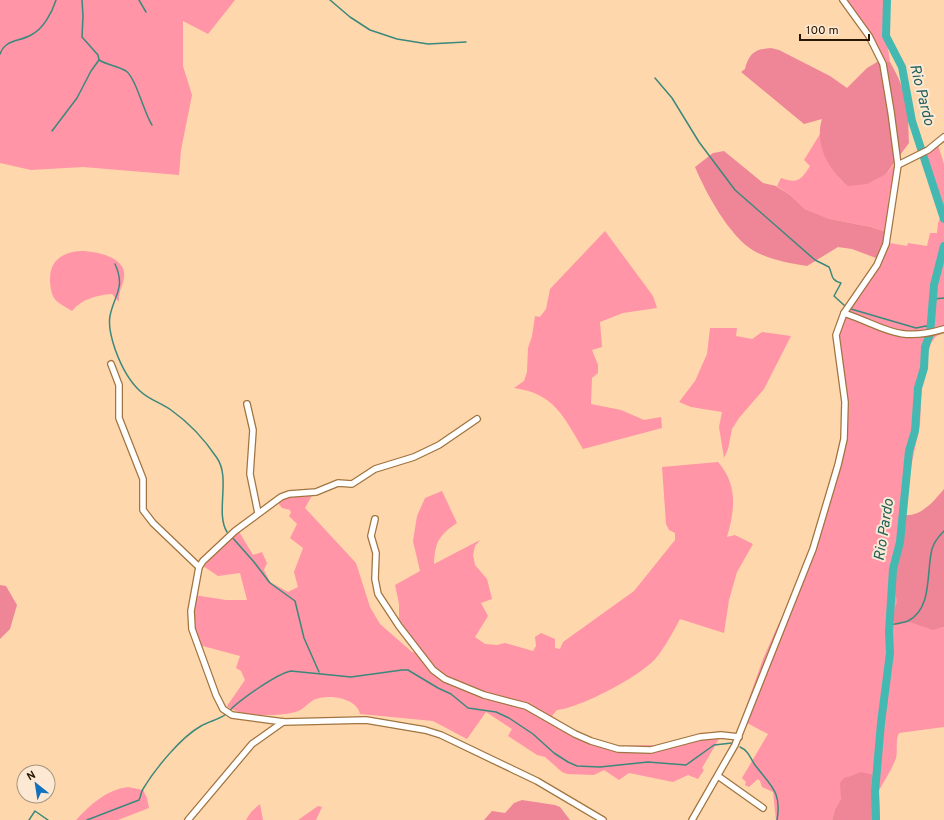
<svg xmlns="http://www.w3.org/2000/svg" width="944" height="820" font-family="Overpass,sans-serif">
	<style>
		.green { fill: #ff95a7 }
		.forest { fill: #ef8698 }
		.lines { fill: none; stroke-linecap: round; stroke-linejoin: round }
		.stream { stroke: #3b887c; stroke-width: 1.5 }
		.river { stroke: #44b9b1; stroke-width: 8 }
		.minor-casing { stroke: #a17440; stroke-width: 8 }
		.minor { stroke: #fff; stroke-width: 5.5 }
		.labels { text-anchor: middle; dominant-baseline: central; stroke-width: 4; stroke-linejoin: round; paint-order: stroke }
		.water-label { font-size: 15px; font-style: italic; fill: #20605c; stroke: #fde9d3 }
	</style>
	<rect width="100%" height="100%" fill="#ffd7ac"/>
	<g class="green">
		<polygon points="0,0 235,0 208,34 183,21 183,66 192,95 181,150 179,175 83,167 31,170 0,163"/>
		<polygon points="845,0 887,0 886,37 890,62 881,62"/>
		<path d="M820 134C824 156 828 166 843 182L886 174 898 160 889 196 886 232 871 227 830 219 805 209 790 195 777 186 781 178C798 184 801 180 810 166L804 160Z"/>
		<path d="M937 142 944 164V333L936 336 931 343 922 377 920 425 907 485 904 515 899 535V557L896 593 897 601 891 619C898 620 904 620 910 621 923 622 930 632 944 627V727L899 733C895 740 898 750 896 758 892 769 885 780 879 790L875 775C862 773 849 772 841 783V799L835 809 832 820H776L773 792 762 787 760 781 758 779 749 787 745 785 746 782 742 778 768 734 747 723 737 732 763 659 778 625 799 586 839 457 844 427 836 341 850 306 880 261 876 258 880 254 884 242 907 246 908 243 927 246 930 233H937L938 223 942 214 921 159V153Z"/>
		<path d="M605 231 653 296 657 308 623 313 600 322 602 347 592 350 598 365V373L592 378 591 404 621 410 644 420 661 417 662 428 583 449C564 417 554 393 514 388L524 381 527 372 528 348 532 336 535 316 540 317 546 309 550 289Z"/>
		<path d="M81 251C95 251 127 257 124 277 123 286 118 292 119 302L112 294C96 295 82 299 72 311 66 307 57 303 54 298 51 293 50 285 50 279 50 260 63 252 81 251Z"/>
		<polygon points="710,328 737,328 736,336 752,339 762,332 791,336 764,389 739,418 732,429 728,449 724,458 719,427 722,412 691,407 679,402 695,381 707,354"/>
		<path d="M718 462C738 485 735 509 727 537L735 535 753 544 737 572 729 600 724 633 680 619C673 632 665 647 656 658 641 676 580 708 557 710L552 716 582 737 619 746 656 745 693 736 721 731 719 739 702 768 704 770 698 779 688 775 673 782 629 773 619 780 604 770 594 775 567 774 562 772 545 757 537 755 508 736 512 729 486 712 467 739 433 721 360 714C357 698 329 694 316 699 309 701 305 709 298 711 283 717 238 717 227 706L245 680 241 671 236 668 240 656 199 645 192 618 194 595 226 600H247L240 573 218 576 203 566 197 567 196 563 204 561 238 530 253 555 262 552 267 563 264 570 270 582 288 592 298 587 294 572 303 548 290 538 297 524 289 516 291 513 290 510 282 508 275 499 315 490 305 508 356 563 370 607 380 624 412 652 416 653 419 649 399 619V604L395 585 420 571 413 541 417 516 425 498 442 491 457 523C439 535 435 542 434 564L480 540 475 546 473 555 475 565 487 579 492 599 481 603 488 616 475 637 485 644 497 645 505 643 533 651 536 646 535 637 541 633 555 639V648L560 649 563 642 634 591 675 540V533L669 530 666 524 662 467Z"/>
		<path d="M128 787 143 790 147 798 149 808 118 820H76C91 804 106 790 128 787Z"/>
		<polygon points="260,804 263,820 246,820 251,812"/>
		<polygon points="318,806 322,807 316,820 298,820"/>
	</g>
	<g class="forest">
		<path d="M771 48 779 50 830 76 847 88 867 68 877 62H890C908 93 908 109 909 143L886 174 867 184 848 186C829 171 814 144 822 119L804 124 741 72 745 69C749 53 755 49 771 48Z"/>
		<path d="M724 151 763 183 776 186 790 195 805 209 830 219 871 227 886 232C884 242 884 251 876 258L852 249 838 247 807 266C788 263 771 260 754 251 729 236 706 193 695 167L713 153Z"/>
		<path d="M944 489V627L933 630 907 621 904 623 897 625 891 619 897 601 893 584V575L899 557V535L904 515C921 517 934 501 944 489Z"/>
		<polygon points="0,585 6,586 17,605 10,629 0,639"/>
		<polygon points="861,772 875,775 879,790 880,820 832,820 835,809 841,799 840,783 844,778"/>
		<polygon points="522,800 555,805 560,807 570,820 484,820 492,811 505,813 514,803"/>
	</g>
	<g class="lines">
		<g class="stream">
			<path d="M82 0 83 16 82 37 98 55 99 60C107 65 118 66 126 71 136 78 144 113 152 125"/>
			<polyline points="139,0 146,12"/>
			<polyline points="330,0 350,17 370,30 397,39 428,44 466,42"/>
			<path d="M0 54C5 39 19 42 31 35 43 29 52 13 56 0"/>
			<path d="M655 78 672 98 699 142 735 190 815 260 829 267C833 275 830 280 841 283L834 296 845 306"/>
			<polyline points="52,131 77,98 91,71 99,60"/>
			<path d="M115 264C126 288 114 295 110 316 108 326 112 340 115 349 120 363 129 381 140 391 148 399 161 403 171 410 188 422 205 440 217 458 231 478 215 513 227 532"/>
			<polyline points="933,299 944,298"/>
			<polyline points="851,309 916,328 926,326 930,327"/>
			<polyline points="231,536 254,562 270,583 295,601 304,638 319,672"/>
			<path d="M889 625C895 624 902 623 908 621 933 608 926 572 932 549 934 542 939 536 944 531"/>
			<path d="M229 711C240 700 276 674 291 671L351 677 402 670H408L438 688 451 694 468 708 496 712 509 718 533 734 554 753 568 762 577 766 600 767 648 762 686 765 714 745 732 743"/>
			<path d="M740 747C749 751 750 758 755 765 771 786 782 792 777 820"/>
			<polyline points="29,820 35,811 48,820"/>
			<path d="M87 820 139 800C141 796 141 792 143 789 155 769 181 737 201 726 209 721 219 720 226 714"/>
		</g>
		<g class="river">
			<polyline points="887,0 886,36 902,67 912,121 944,219"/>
			<polyline points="876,820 875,792 881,723 890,653 889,632 893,569 900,542 909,451 915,431 918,388 924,368 925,347 930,334 934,285 944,246"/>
		</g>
		<defs>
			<g id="minor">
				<polyline points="898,165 928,150 944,137"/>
				<path d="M844 313C885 327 897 343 944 329"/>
				<polyline points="111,364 119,385 119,418 143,479 143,510 153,523 199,567"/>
				<polyline points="247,404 253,430 250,474 258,513"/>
				<polyline points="477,419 439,445 414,457 375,469 352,484 338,483 316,492 289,494 281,497 235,531 203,561 199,567 191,611 192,629 216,695 223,709 232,715 284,722 366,720 425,730 441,735 537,781 603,820"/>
				<polyline points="375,519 371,536 376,553 375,579 378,594 399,626 433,670 445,679 484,695 526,706 575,734 591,741 618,749 651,750 700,737 721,735 739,737"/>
				<polyline points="718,776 763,808"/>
				<polyline points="188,820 252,744 283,722"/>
				<polyline points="692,820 735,745 813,549 838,465 844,439 845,402 836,335 844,313 877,265 886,244 898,165 891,112 883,64 869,36 843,0"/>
			</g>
		</defs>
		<use href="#minor" class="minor-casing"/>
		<use href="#minor" class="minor"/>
	</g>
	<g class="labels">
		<g class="water-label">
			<text transform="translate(921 95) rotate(76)">Rio Pardo</text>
			<text transform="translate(885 530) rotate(-81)">Rio Pardo</text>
		</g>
	</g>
	<g transform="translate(36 784) rotate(330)"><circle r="19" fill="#fde9d3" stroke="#a7957f"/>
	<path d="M0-3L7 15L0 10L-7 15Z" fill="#1172be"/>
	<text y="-6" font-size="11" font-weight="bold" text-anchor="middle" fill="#271601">N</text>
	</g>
	<path d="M800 34v6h69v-6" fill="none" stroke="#271601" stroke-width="2"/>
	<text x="806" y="34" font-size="12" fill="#271601" stroke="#fde9d3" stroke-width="3" paint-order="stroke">100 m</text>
</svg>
